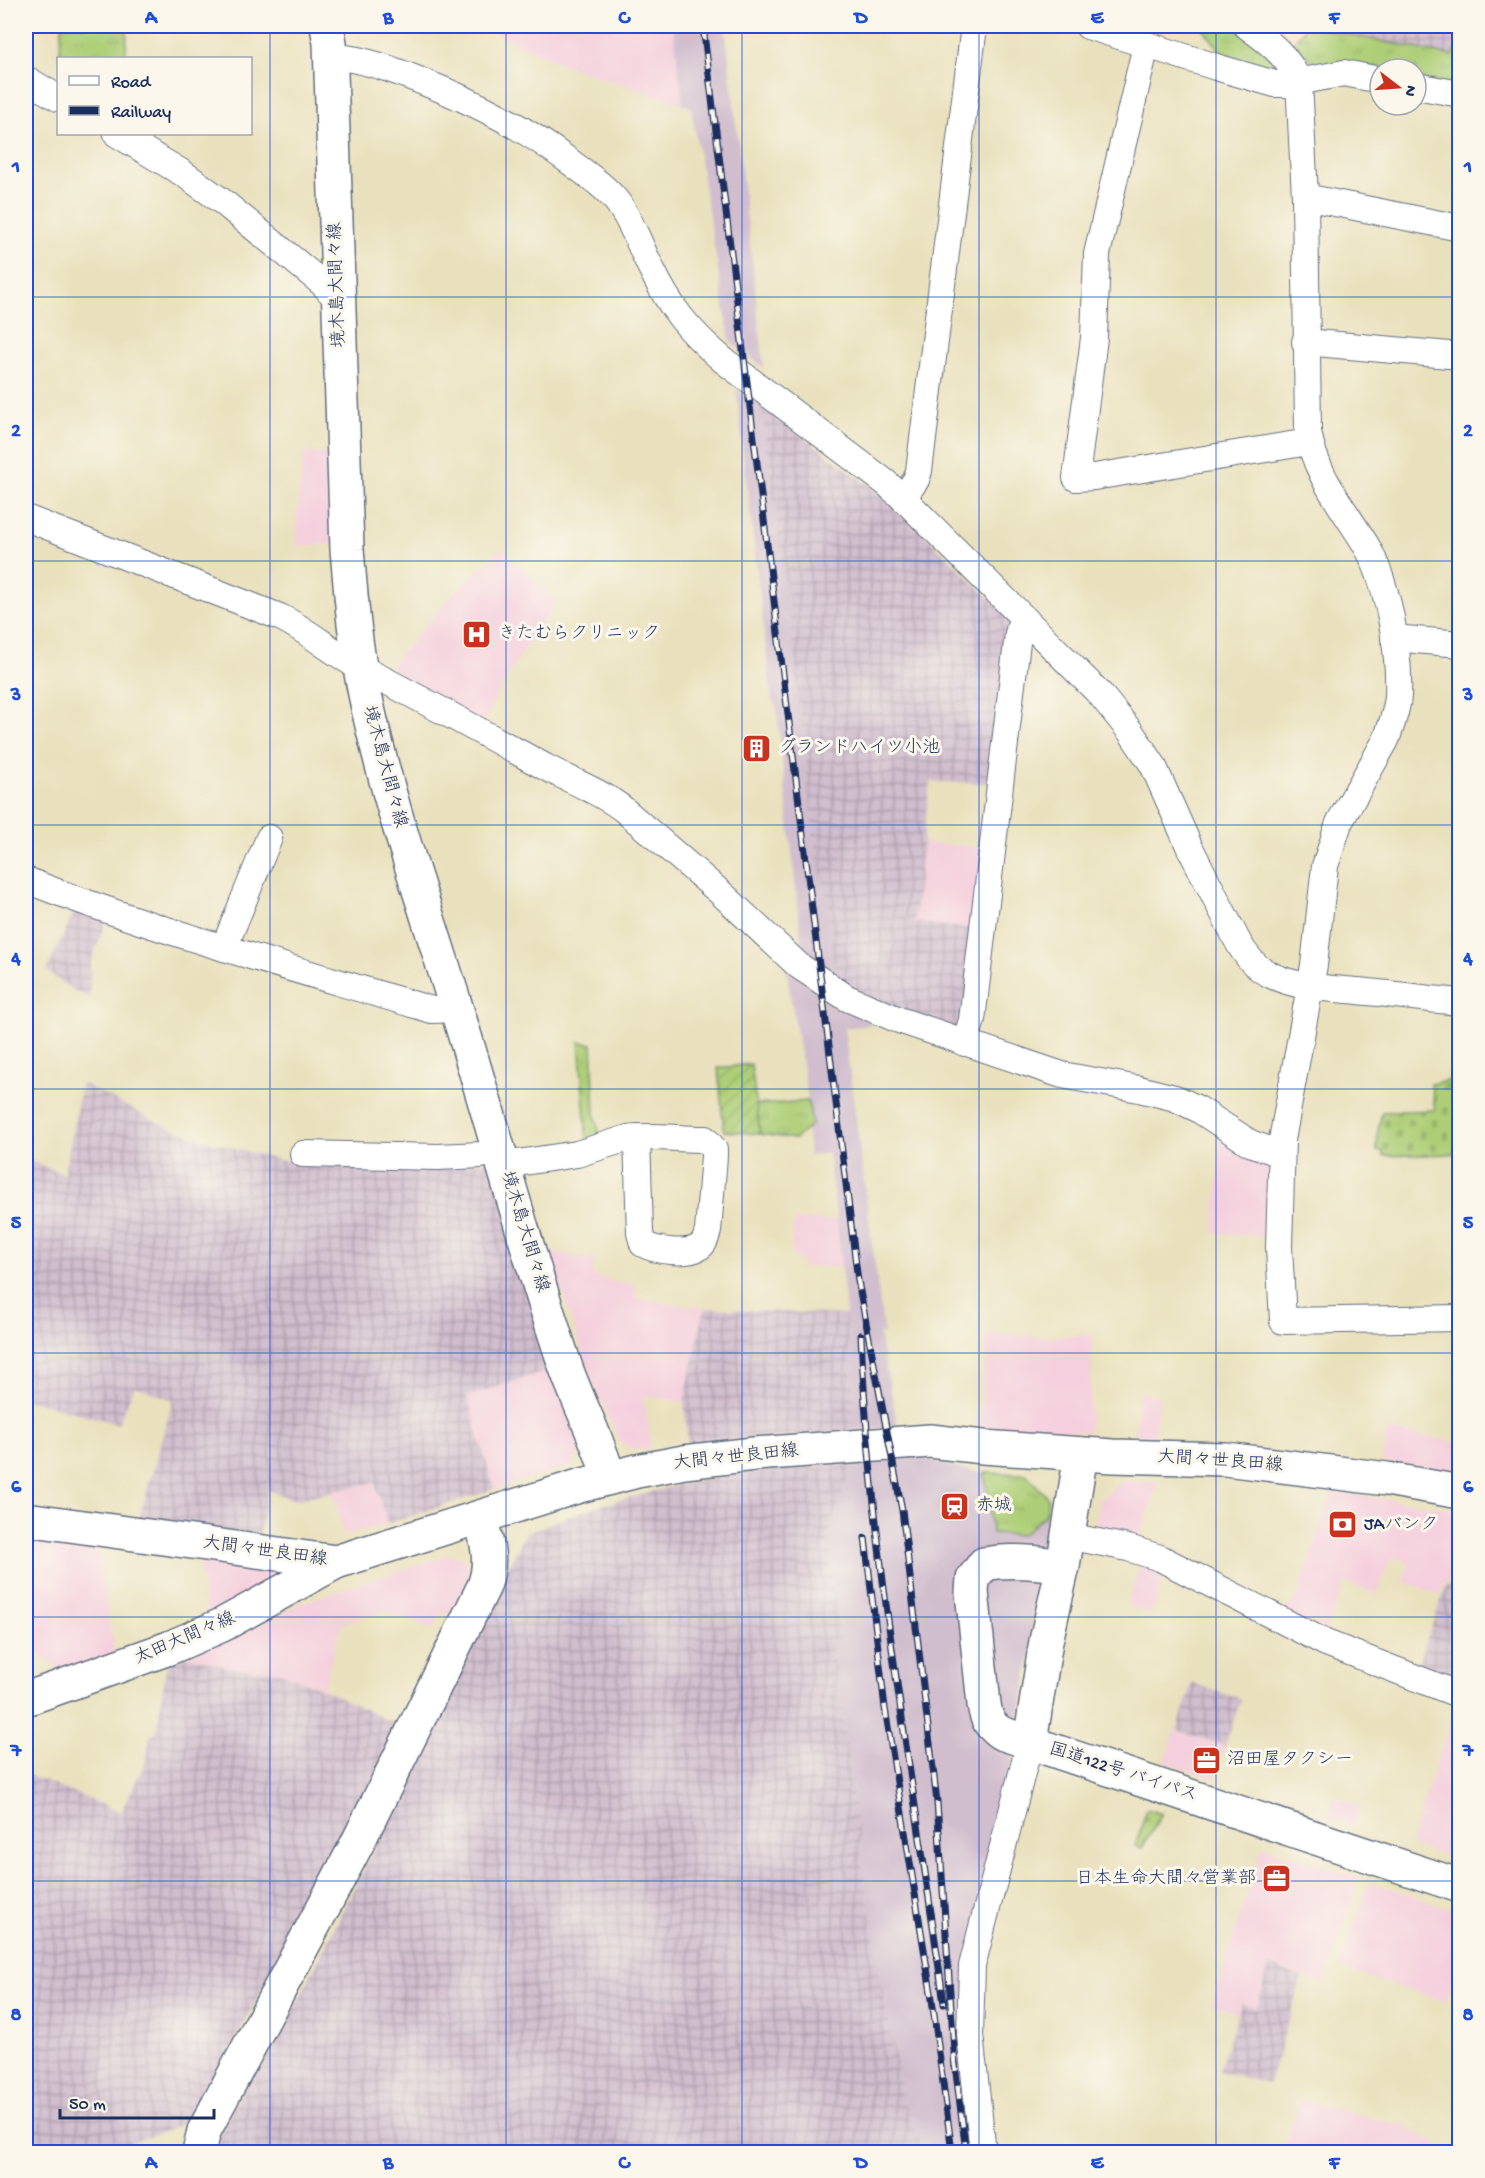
<svg xmlns="http://www.w3.org/2000/svg" width="1485" height="2178" font-family="'Gochi Hand','Klee One',sans-serif">
	<style>
		.built { fill: #f4cfdd }
		.industrial { fill: url(#industrial-grid) }
		.railway { fill: #d0bdcd }
		.grass { fill: url(#grass-tufts); stroke: #647e6a; stroke-width: 1.5 }
		.cemetery { fill: url(#cemetery-stones); stroke: #647e6a; stroke-width: 1.5 }
		.garden { fill: url(#garden-furrows); stroke: #647e6a; stroke-width: 1.5 }
		.lines { fill: none; stroke-linecap: round; stroke-linejoin: round }
		.street-casing { stroke: #636d7f; stroke-width: 28 }
		.secondary-casing { stroke: #636d7f; stroke-width: 36 }
		.primary-casing { stroke: #636d7f; stroke-width: 36 }
		.street { stroke: #fff; stroke-width: 26 }
		.secondary { stroke: #fff; stroke-width: 33 }
		.primary { stroke: #fff; stroke-width: 33 }
		.rail-casing { stroke: #1b2f5e; stroke-width: 7 }
		.rail { stroke: #fbf7ec; stroke-width: 4.5; stroke-dasharray: 14; stroke-linecap: butt }
		.grid { fill: none; stroke: #1d4ed8; stroke-width: 1.5; stroke-opacity: 0.55 }
		.labels { text-anchor: middle; dominant-baseline: central; stroke-width: 6; stroke-linejoin: round; paint-order: stroke }
		.street-label { font-size: 18px; fill: #1b2f5e; stroke: #fbf7ec }
		.poi-label { font-size: 18px; fill: #1b2f5e; stroke: #fbf7ec; text-anchor: start }
		.neatline { fill: none; stroke: #1d4ed8; stroke-width: 2 }
		.grid-label { font-size: 20px; text-anchor: middle; font-weight: bold; fill: #1d4ed8 }
	</style>
	<defs>
		<pattern id="industrial-grid" width="8" height="8" patternUnits="userSpaceOnUse" patternTransform="scale(1.5)"><rect width="8" height="8" fill="#d0bdcd"/><path d="M0 4h8M4 0v8" fill="none" stroke="#a89aaa"/></pattern>
		<pattern id="grass-tufts" width="24" height="20" patternUnits="userSpaceOnUse" patternTransform="scale(1.5)"><rect width="24" height="20" fill="#adce76"/><path d="M3 7l-1-3M5 7V3M7 7l1-3M15 17l-1-3M17 17v-4M19 17l1-3" fill="none" stroke="#94b168"/></pattern>
		<pattern id="cemetery-stones" width="16" height="16" patternUnits="userSpaceOnUse" patternTransform="scale(1.5)"><rect width="16" height="16" fill="#adce76"/><path d="M2 7V4a2 2 0 0 1 4 0v3zM10 15v-3a2 2 0 0 1 4 0v3z" fill="#94b168"/></pattern>
		<pattern id="garden-furrows" width="10" height="10" patternUnits="userSpaceOnUse" patternTransform="scale(1.5)"><rect width="10" height="10" fill="#adce76"/><path d="M-1 1l2-2M0 10L10 0M9 11l2-2" fill="none" stroke="#94b168"/></pattern>
	</defs>
	<rect width="100%" height="100%" fill="#fbf7ec"/>
	<filter id="ink" filterUnits="userSpaceOnUse"><feTurbulence type="fractalNoise" baseFrequency=".0167" numOctaves="2"/><feDisplacementMap in="SourceGraphic" scale="12" xChannelSelector="R" yChannelSelector="G"/><feConvolveMatrix kernelMatrix="1 2 1 2 8 2 1 2 1" color-interpolation-filters="sRGB"/></filter>
	<filter id="wash" filterUnits="userSpaceOnUse"><feTurbulence type="fractalNoise" baseFrequency=".008" numOctaves="4" result="noise"/><feDisplacementMap in="SourceGraphic" scale="24" xChannelSelector="R" yChannelSelector="G"/><feGaussianBlur stdDeviation="1.35" result="paint"/><feColorMatrix in="noise" values="0 0 0 0 0 0 0 0 0 0 0 0 0 0 0 0 0 1.4 0 .05"/><feComposite in="paint" operator="in"/></filter>
	<g filter="url(#wash)">
		<rect width="100%" height="100%" fill="#e9e1bd"/>
		<g class="built">
			<polygon points="482,26 673,26 683,104 572,68"/>
			<polygon points="304,452 331,454 336,544 297,546 297,511"/>
			<polygon points="501,548 556,601 502,685 483,723 405,679 390,666 450,598"/>
			<polygon points="923,843 980,847 985,852 977,929 914,923"/>
			<polygon points="1221,1131 1277,1167 1276,1237 1214,1233"/>
			<polygon points="794,1220 837,1220 842,1267 802,1267 803,1262 797,1260 791,1253"/>
			<polygon points="549,1252 594,1259 592,1275 612,1282 636,1284 635,1299 705,1308 684,1402 649,1396 642,1397 648,1420 650,1449 636,1450 620,1442 592,1382"/>
			<polygon points="988,1333 1040,1337 1093,1335 1089,1432 979,1427"/>
			<polygon points="554,1369 582,1448 571,1466 494,1489 467,1396"/>
			<polygon points="1139,1393 1159,1396 1154,1436 1135,1435"/>
			<polygon points="1386,1430 1459,1442 1459,1473 1382,1462"/>
			<polygon points="1126,1481 1158,1482 1138,1542 1093,1533 1099,1500 1116,1486"/>
			<polygon points="376,1482 387,1524 344,1535 333,1492"/>
			<polygon points="1332,1491 1459,1510 1459,1551 1447,1584 1445,1583 1440,1595 1403,1581 1410,1563 1391,1557 1377,1594 1345,1582 1325,1635 1279,1614 1296,1600"/>
			<polygon points="29,1532 96,1540 115,1654 65,1675 26,1643 26,1544"/>
			<polygon points="198,1554 277,1566 279,1579 207,1618"/>
			<polygon points="449,1555 462,1558 469,1566 470,1580 453,1616 442,1612 435,1629 384,1611 341,1625 323,1689 279,1672 231,1668 187,1656 250,1630 295,1605"/>
			<polygon points="1141,1562 1165,1572 1151,1614 1127,1606"/>
			<polygon points="1456,1704 1460,1705 1459,1861 1410,1844"/>
			<polygon points="1175,1730 1225,1746 1215,1779 1165,1763"/>
			<polygon points="1334,1797 1360,1806 1354,1826 1327,1817"/>
			<polygon points="1262,1846 1359,1878 1324,1984 1270,1966 1255,2008 1241,2004 1238,2013 1212,2005"/>
			<polygon points="1369,1881 1459,1912 1459,1973 1455,1972 1446,2002 1340,1968"/>
			<polygon points="1300,2100 1405,2126 1451,2152 1283,2152"/>
		</g>
		<g class="industrial">
			<polygon points="1306,26 1459,26 1459,49 1456,48 1453,56"/>
			<polygon points="761,405 885,497 1013,621 993,783 930,782 914,922 977,929 965,1022 954,1030 886,1008 835,976 828,901 815,851 788,601"/>
			<polygon points="76,908 107,919 90,965 89,997 72,989 46,971"/>
			<polygon points="82,1083 161,1124 200,1139 280,1160 391,1164 490,1162 554,1369 467,1396 494,1489 387,1524 375,1482 295,1500 268,1490 259,1536 139,1519 173,1400 135,1386 118,1424 26,1399 26,1179 28,1160 64,1174"/>
			<polygon points="705,1308 846,1315 857,1430 688,1446 684,1402"/>
			<polygon points="849,1461 852,1465 829,1534 833,1586 840,1639 831,1641 878,1968 909,2123 918,2135 921,2152 217,2152 222,2129 263,2049 275,2046 329,1939 399,1798 406,1773 526,1532 601,1505 719,1474"/>
			<polygon points="1447,1584 1459,1589 1460,1677 1457,1683 1415,1671"/>
			<polygon points="187,1656 231,1668 279,1672 323,1689 401,1727 194,2118 166,2131 103,2152 26,2152 26,1774 121,1812 145,1763 151,1734 156,1733 167,1663"/>
			<polygon points="1192,1683 1241,1699 1225,1746 1177,1730"/>
			<polygon points="1269,1966 1302,1977 1269,2084 1219,2071 1241,2004 1256,2008"/>
		</g>
		<g class="railway">
			<polygon points="673,26 725,26 764,368 730,342 691,107 683,104"/>
			<polygon points="736,389 761,405 788,601 815,851 828,901 835,976 803,957 776,702 772,702"/>
			<polygon points="786,969 859,1017 878,1024 844,1028 884,1334 879,1334 898,1427 857,1430 837,1220 828,1153 809,1156 807,1130 812,1124"/>
			<polygon points="914,1456 975,1472 1026,1474 1048,1498 1046,1514 1054,1520 1044,1585 1012,1757 1013,1762 981,1897 978,2152 921,2152 918,2135 909,2123 878,1968 831,1640 840,1638 833,1586 829,1534 852,1465 849,1461"/>
		</g>
		<g class="grass">
			<polygon points="62,26 127,26 126,58 59,58"/>
			<polygon points="1201,26 1232,26 1270,56 1285,76 1229,62"/>
			<polygon points="1306,26 1453,56 1456,48 1459,49 1459,86 1416,78 1416,69 1323,68 1304,54 1295,41"/>
			<polygon points="579,1042 592,1044 595,1114 600,1135 587,1142"/>
			<polygon points="808,1101 812,1124 795,1139 760,1134 756,1105"/>
			<polygon points="985,1473 1026,1474 1048,1498 1046,1514 1022,1535 992,1533"/>
		</g>
		<g class="cemetery">
			<polygon points="1459,1078 1459,1145 1455,1145 1454,1154 1384,1156 1382,1151 1377,1151 1378,1130 1382,1112 1435,1110 1431,1084"/>
			<polygon points="1147,1809 1162,1814 1142,1848 1135,1846"/>
		</g>
		<polygon class="garden" points="751,1064 760,1134 724,1131 718,1068"/>
	</g>
	<g filter="url(#ink)">
		<g class="lines">
			<defs>
				<g id="street">
					<polyline points="1088,26 1216,67 1275,84 1288,84 1344,73 1380,80"/>
					<path d="M1247 26C1269 42 1288 56 1299 82L1305 197 1308 431C1315 475 1343 507 1366 545 1388 583 1400 651 1398 696 1397 711 1391 726 1386 740L1339 823 1325 866 1314 965 1282 1140 1279 1247 1283 1321 1460 1318"/>
					<polyline points="1146,45 1097,254 1094,338 1076,478 1094,477 1309,442"/>
					<path d="M330 56C365 59 394 70 426 83 479 104 523 127 569 161 586 174 605 186 618 203 632 222 640 246 651 268 670 308 689 331 723 360L885 482 903 498 1100 694 1130 731 1153 765 1189 846 1237 940C1244 953 1253 966 1267 973 1294 988 1328 988 1358 991 1392 994 1426 999 1460 1002"/>
					<polyline points="26,79 58,98"/>
					<polyline points="1416,86 1460,94"/>
					<polyline points="117,134 184,174 223,202 323,284 338,300"/>
					<polyline points="1305,197 1460,228"/>
					<polyline points="1305,342 1460,356"/>
					<polyline points="903,498 916,480 919,471 974,26"/>
					<path d="M26 518 280 617C309 631 333 653 361 668 424 700 485 734 547 768 572 781 601 792 623 809L722 894 799 966 847 998 899 1020 1062 1075 1139 1089 1175 1098 1198 1109 1250 1143 1281 1154"/>
					<polyline points="1394,638 1460,644"/>
					<path d="M26 880C158 932 296 969 432 1010L457 1009"/>
					<polyline points="224,948 269,838"/>
					<polyline points="965,1043 972,1020 1018,634 1020,626 1026,620"/>
					<polyline points="303,1154 438,1157 481,1155 499,1150"/>
					<path d="M504 1165 577 1154 628 1138C654 1135 679 1139 705 1139L714 1149V1156L708 1231C706 1237 705 1244 699 1247 687 1255 655 1251 643 1244L640 1233 637 1137"/>
					<polyline points="1068,1536 1128,1548 1160,1558 1326,1643 1460,1695"/>
					<polyline points="983,2152 970,2035 972,1966 1030,1742"/>
				</g>
				<g id="secondary">
					<path d="M327 26 330 43 347 549C351 597 355 646 365 694 387 800 424 903 456 1007 493 1126 525 1247 565 1365 578 1403 598 1438 609 1478"/>
					<path d="M1063 1566C1037 1562 1010 1559 984 1564L973 1579 972 1592 984 1704C986 1718 989 1725 1001 1733L1460 1886"/>
					<polyline points="1030,1742 1046,1641 1063,1566 1081,1454"/>
					<path d="M199 2152 204 2131 357 1844 484 1586C493 1562 487 1541 480 1517"/>
				</g>
				<g id="primary">
					<polyline points="26,1519 336,1562 579,1486 637,1471 684,1462 754,1454 930,1441 983,1447 1113,1456 1225,1459 1387,1479 1460,1492"/>
					<polyline points="26,1699 169,1648 222,1625 336,1562"/>
				</g>
			</defs>
			<use href="#street" class="street-casing"/>
			<use href="#secondary" class="secondary-casing"/>
			<use href="#primary" class="primary-casing"/>
			<use href="#street" class="street"/>
			<use href="#secondary" class="secondary"/>
			<use href="#primary" class="primary"/>
			<defs>
				<g id="rail">
					<polyline points="703,26 858,1281 902,1510 937,1802 955,2066"/>
					<path d="M861 1335C871 1560 914 1781 944 2004"/>
					<polyline points="865,1538 885,1708 932,1999 952,2152"/>
					<polyline points="954,2057 966,2152"/>
				</g>
			</defs>
			<use href="#rail" class="rail-casing"/>
			<use href="#rail" class="rail"/>
		</g>
	</g>
	<path class="grid" d="M270 26V2152M506 26V2152M742 26V2152M979 26V2152M1216 26V2152M26 297H1460M26 561H1460M26 825H1460M26 1089H1460M26 1353H1460M26 1617H1460M26 1881H1460"/>
	<defs>
		<symbol id="hospital-square" viewBox="-11 -11 22 22"><rect x="-9" y="-9" width="18" height="18" rx="4" fill="#c8321e" stroke="#fbf7ec"/><path d="M-5-5h3v3.5h4V-5h3V5h-3V1.5h-4V5h-3Z" fill="#fff"/></symbol>
		<symbol id="building-square" viewBox="-11 -11 22 22"><rect x="-9" y="-9" width="18" height="18" rx="4" fill="#c8321e" stroke="#fbf7ec"/><path d="M-4-6H4V6H1V3H-1V6H-4ZM-2.5-4.3h1.7v1.8h-1.7ZM.8-4.3h1.7v1.8H.8ZM-2.5-1h1.7V.8h-1.7ZM.8-1h1.7V.8H.8Z" fill="#fff"/></symbol>
		<symbol id="station-square" viewBox="-11 -11 22 22"><rect x="-9" y="-9" width="18" height="18" rx="4" fill="#c8321e" stroke="#fbf7ec"/><path d="M-3-6H3Q5-6 5-4V2Q5 4 3 4L4.5 6H3L1.5 4h-3L-3 6H-4.5L-3 4Q-5 4-5 2V-4Q-5-6-3-6ZM-3.5-4v3h7v-3ZM-3.5 1v1.5H-2V1ZM2 1v1.5H3.5V1Z" fill="#fff"/></symbol>
		<symbol id="bank-square" viewBox="-11 -11 22 22"><rect x="-9" y="-9" width="18" height="18" rx="4" fill="#c8321e" stroke="#fbf7ec"/><path d="M-6-4H6V4H-6ZM0-2.3a2.3 2.3 0 1 0 0 4.6a2.3 2.3 0 1 0 0-4.6Z" fill="#fff"/></symbol>
		<symbol id="office-square" viewBox="-11 -11 22 22"><rect x="-9" y="-9" width="18" height="18" rx="4" fill="#c8321e" stroke="#fbf7ec"/><path d="M-6-3h4V-5.5h4V-3h4V5H-6ZM-1-4.5V-3h2v-1.5ZM-6 0V1H6V0Z" fill="#fff"/></symbol>
	</defs>
	<g fill-rule="evenodd">
		<use href="#hospital-square" x="460" y="618" width="33" height="33"/>
		<use href="#building-square" x="740" y="732" width="33" height="33"/>
		<use href="#station-square" x="938" y="1490" width="33" height="33"/>
		<use href="#bank-square" x="1326" y="1508" width="33" height="33"/>
		<use href="#office-square" x="1190" y="1744" width="33" height="33"/>
		<use href="#office-square" x="1260" y="1862" width="33" height="33"/>
	</g>
	<g class="labels">
		<g class="street-label">
			<text transform="translate(338 285) rotate(-92)">境木島大間々線</text>
			<text transform="translate(384 767) rotate(75)">境木島大間々線</text>
			<text transform="translate(524 1232) rotate(73)">境木島大間々線</text>
			<text transform="translate(736 1458) rotate(-6)">大間々世良田線</text>
			<text transform="translate(1220 1462) rotate(4)">大間々世良田線</text>
			<text transform="translate(265 1552) rotate(8)">大間々世良田線</text>
			<text transform="translate(185 1639) rotate(-23)">太田大間々線</text>
			<text transform="translate(1123 1773) rotate(18)">国道122号 バイパス</text>
		</g>
		<g class="poi-label">
			<text x="498" y="634">きたむらクリニック</text>
			<text x="778" y="748">グランドハイツ小池</text>
			<text x="976" y="1506">赤城</text>
			<text x="1364" y="1525">JAバンク</text>
			<text x="1227" y="1760">沼田屋タクシー</text>
			<text x="1256" y="1879" text-anchor="end">日本生命大間々営業部</text>
		</g>
	</g>
	<rect width="1485" height="2178" fill="none" stroke="#fbf7ec" stroke-width="66"/>
	<rect x="57" y="57" width="195" height="78" fill="#fbf7ec" stroke="#a1a7b3" stroke-width="1.5"/>
	<rect x="69" y="76" width="30" height="9" fill="#ffffff" stroke="#a1a7b3" stroke-width="1.5"/>
	<text x="111" y="87" font-size="18" fill="#1b2f5e">Road</text>
	<rect x="69" y="106" width="30" height="9" fill="#1b2f5e" stroke="#a1a7b3" stroke-width="1.5"/>
	<text x="111" y="117" font-size="18" fill="#1b2f5e">Railway</text>
	<g transform="translate(1398 87) rotate(107)"><circle r="28" fill="#fbf7ec" stroke="#a1a7b3" stroke-width="1.5"/>
	<path d="M0-4.5L10 22L0 15L-10 22Z" fill="#c8321e"/>
	<text y="-9" font-size="16" font-weight="bold" text-anchor="middle" fill="#1b2f5e">N</text>
	</g>
	<path d="M60 2109v9h154v-9" fill="none" stroke="#1b2f5e" stroke-width="3"/>
	<text x="69" y="2109" font-size="18" fill="#1b2f5e" stroke="#fbf7ec" stroke-width="4.5" paint-order="stroke">50 m</text>
	<rect x="33" y="33" width="1419" height="2112" class="neatline"/>
	<g class="grid-label">
		<text x="151" y="23">A</text>
		<text x="388" y="23">B</text>
		<text x="624" y="23">C</text>
		<text x="861" y="23">D</text>
		<text x="1097" y="23">E</text>
		<text x="1334" y="23">F</text>
		<text x="16" y="172">1</text>
		<text x="1468" y="172">1</text>
		<text x="16" y="436">2</text>
		<text x="1468" y="436">2</text>
		<text x="16" y="700">3</text>
		<text x="1468" y="700">3</text>
		<text x="16" y="964">4</text>
		<text x="1468" y="964">4</text>
		<text x="16" y="1228">5</text>
		<text x="1468" y="1228">5</text>
		<text x="16" y="1492">6</text>
		<text x="1468" y="1492">6</text>
		<text x="16" y="1756">7</text>
		<text x="1468" y="1756">7</text>
		<text x="16" y="2020">8</text>
		<text x="1468" y="2020">8</text>
		<text x="151" y="2168">A</text>
		<text x="388" y="2168">B</text>
		<text x="624" y="2168">C</text>
		<text x="861" y="2168">D</text>
		<text x="1097" y="2168">E</text>
		<text x="1334" y="2168">F</text>
	</g>
</svg>
